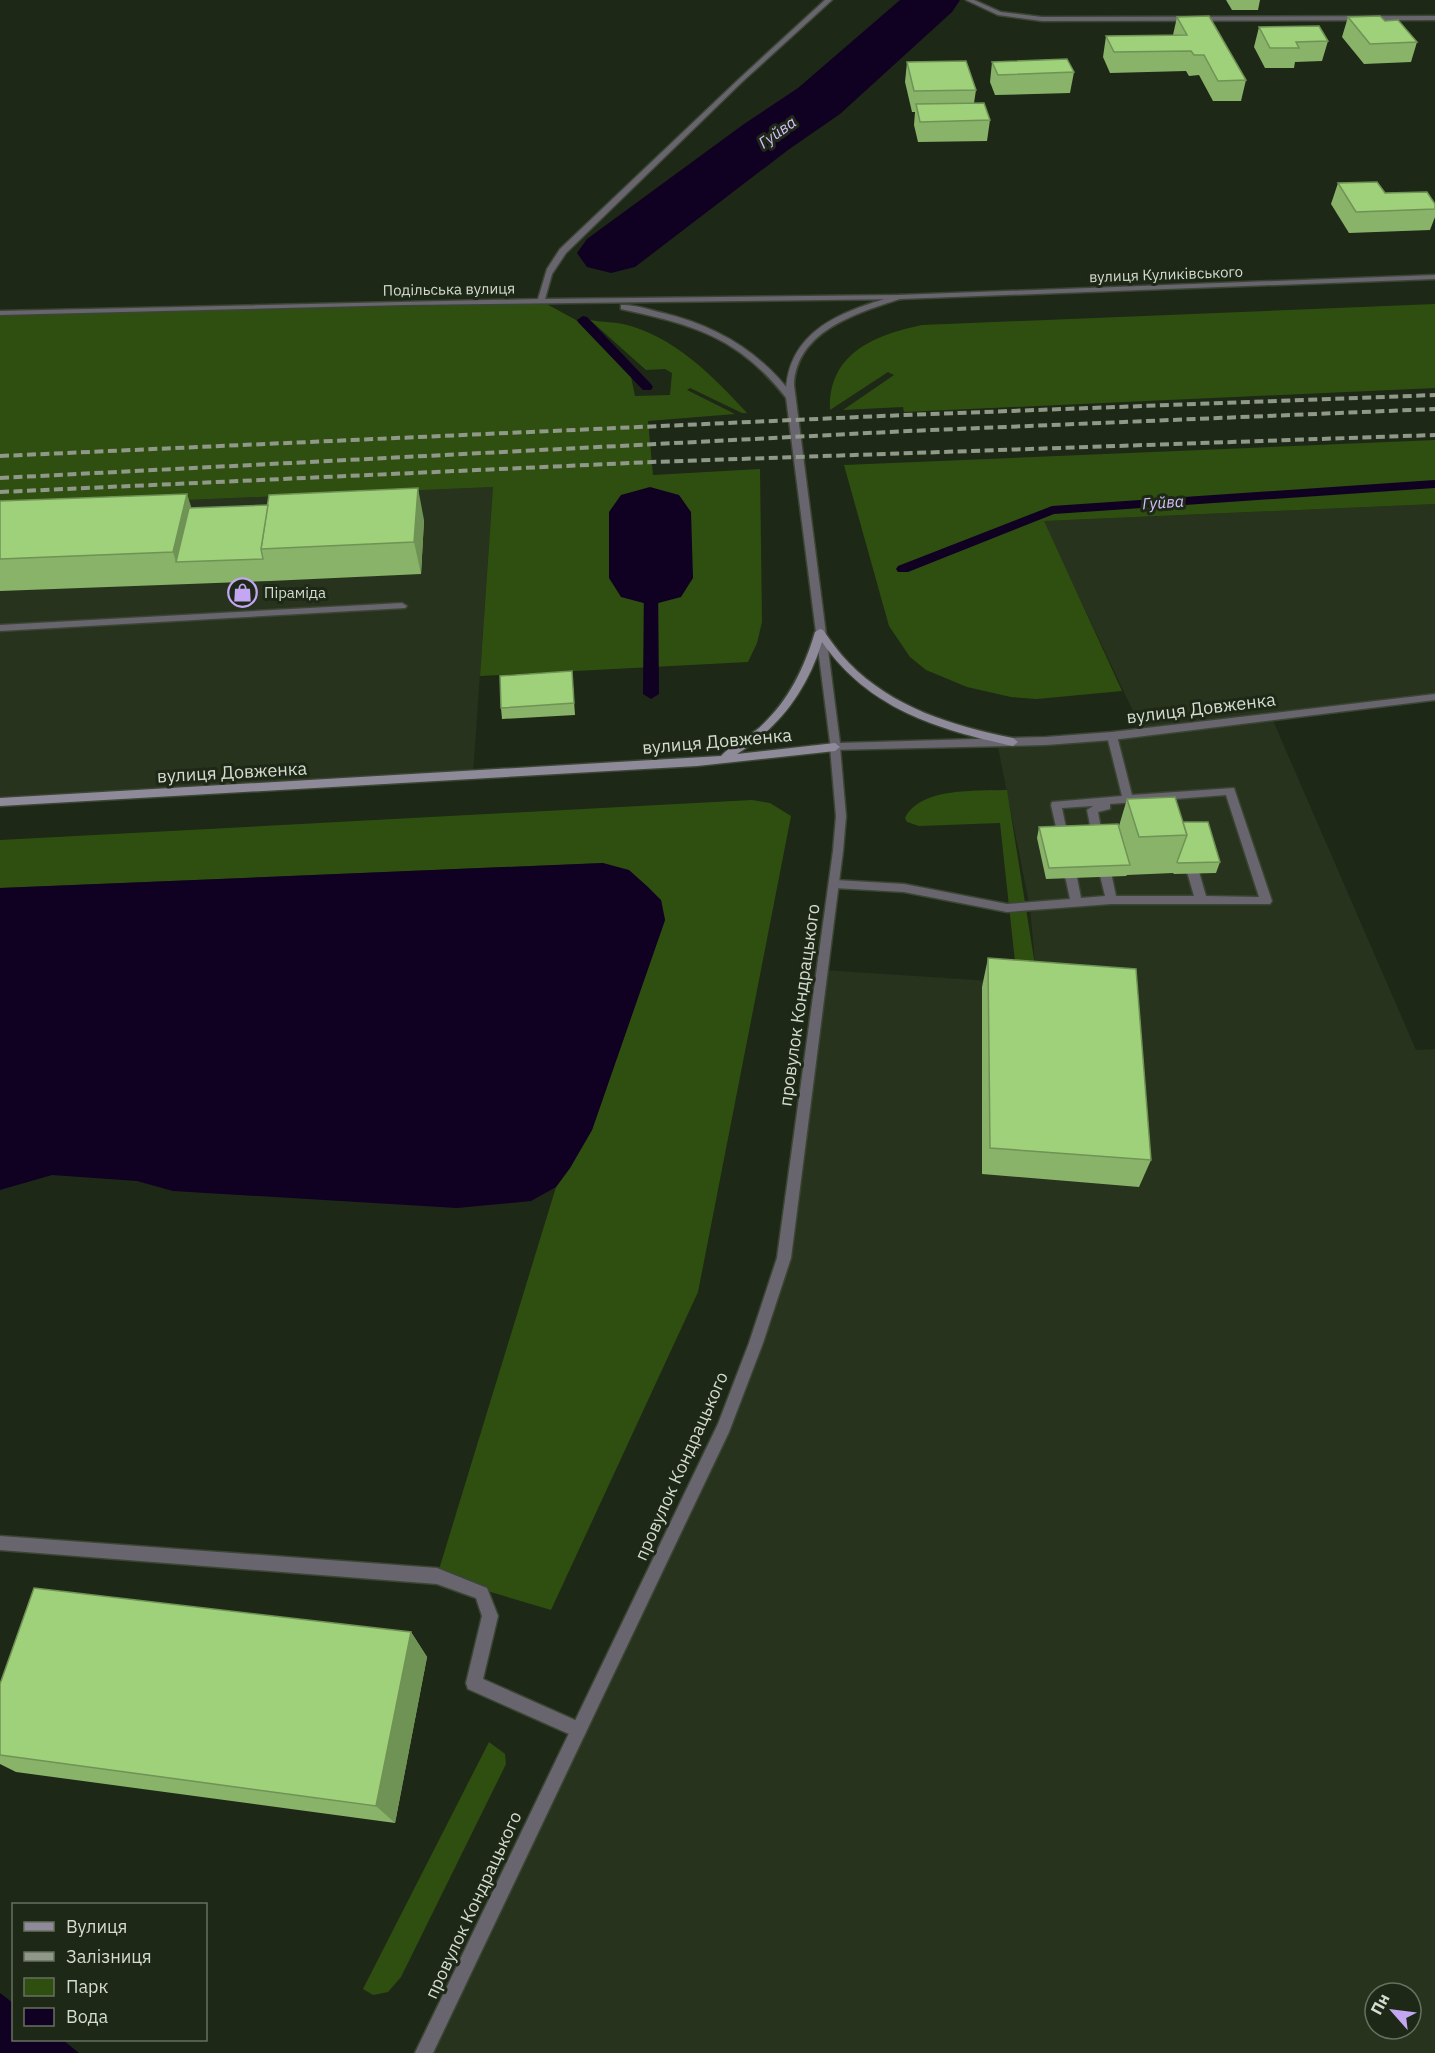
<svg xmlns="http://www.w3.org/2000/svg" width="1435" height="2053" font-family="'IBM Plex Sans',sans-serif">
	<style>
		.built { fill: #27331d; fill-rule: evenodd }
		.green { fill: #2f4f10 }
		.water { fill: #100022 }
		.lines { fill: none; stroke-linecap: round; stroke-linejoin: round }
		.stream { fill: #100022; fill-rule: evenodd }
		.river { fill: #100022; fill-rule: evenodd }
		.service-casing { stroke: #3b4534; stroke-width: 3 }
		.minor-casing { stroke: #3b4534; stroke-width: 3 }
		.tertiary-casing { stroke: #3b4534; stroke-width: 3 }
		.secondary-casing { stroke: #3b4534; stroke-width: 3 }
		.service { fill: #68656f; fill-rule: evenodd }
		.minor { fill: #68656f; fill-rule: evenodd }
		.tertiary { fill: #68656f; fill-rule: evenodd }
		.secondary { fill: #8f8a99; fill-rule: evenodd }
		.rail { stroke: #90988a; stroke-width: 4; stroke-dasharray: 9 4.5; stroke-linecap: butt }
		.wall { fill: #89b369 }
		.shaded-wall { fill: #6f9255 }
		.building { fill: #9fd07a; stroke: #6f9255; stroke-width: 1.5 }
		.labels { text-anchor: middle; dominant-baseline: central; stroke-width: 6; stroke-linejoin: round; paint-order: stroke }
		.far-street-label { font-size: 15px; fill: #d4dbd0; stroke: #1e2816 }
		.far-poi-label { font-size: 15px; fill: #d4dbd0; stroke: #1e2816; text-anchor: start }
		.far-water-label { font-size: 16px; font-style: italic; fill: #d5bdfe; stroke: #1e2816 }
		.street-label { font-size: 18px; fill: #d4dbd0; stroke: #1e2816 }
	</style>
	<rect width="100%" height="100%" fill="#1e2816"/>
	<g class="built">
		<polygon points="493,487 473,774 0,801 0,508"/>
		<path d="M1435 504V697L1271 716 1416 1050 1435 1049V2053H424L724 1427 784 1257 823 970 1037 984 1030 908 997 742 1143 732 1043 521ZM1375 1993H1411V2029H1375Z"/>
	</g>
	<g class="green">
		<path d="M541 301 576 320 631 377 635 396 670 395 672 373 665 369 646 370 590 320C601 322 613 322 623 324 674 336 713 376 747 413H742L690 388 687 390 735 414 648 421 653 475 760 469 762 622 757 643 748 662 480 676 493 487 0 508V314Z"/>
		<path d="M1435 304V388L904 412 903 407 843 410 894 375 888 372 830 410C828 353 875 335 922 325Z"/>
		<polygon points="1435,440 1435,504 1044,521 1122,691 1037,699 1011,697 967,687 926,670 910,657 889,626 844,465"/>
		<path d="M1007 790 1038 984 1016 971 1000 823 919 826 907 822 905 818C920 787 977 791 1007 790Z"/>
		<polygon points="752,800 770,803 791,816 698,1292 551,1610 437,1576 556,1187 570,1168 592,1130 665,920 661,900 603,863 0,888 0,840"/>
		<polygon points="489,1742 505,1754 506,1764 401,1977 388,1992 373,1995 363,1989"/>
	</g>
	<g class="water">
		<polygon points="603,863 629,870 648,887 661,900 665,920 592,1130 570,1168 556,1187 531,1201 457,1208 173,1191 137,1181 52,1175 0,1190 0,888"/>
		<polygon points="0,1993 13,2003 14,2040 63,2040 79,2053 0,2053"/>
	</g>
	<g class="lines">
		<g class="stream">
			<polygon points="583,316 587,317 651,384 653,387 651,390 643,390 579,323 577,320"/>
			<polygon points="1435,480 1435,488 1054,514 908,572 898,572 896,569 898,566 1052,506"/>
			<polygon points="651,574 658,578 659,694 651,699 643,694 644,578"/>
		</g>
		<g class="river">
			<polygon points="900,0 960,0 952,12 840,114 788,150 635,267 611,273 587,267 577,253 587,239 744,124 798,88"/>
			<polygon points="650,487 679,495 691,512 693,578 681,597 651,605 621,597 609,578 609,512 621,495"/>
		</g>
		<defs>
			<g id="service">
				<polygon points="402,603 407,606 405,608 0,631 0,625"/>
				<polygon points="1112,732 1117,736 1132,795 1234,788 1272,901 1270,904 1111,904 1007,912 904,892 835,888 829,884 835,880 904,884 1007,904 1070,899 1062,862 1068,858 1074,862 1081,898 1105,896 1097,863 1103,859 1109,863 1116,896 1194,896 1183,858 1189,854 1195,858 1206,896 1259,897 1226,795 1110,804 1110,809 1098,812 1103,840 1098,844 1093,840 1087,810 1093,806 1062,808 1069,842 1068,845 1060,845 1051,805 1052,802 1122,796 1107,736"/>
				<polygon points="0,1536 437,1568 487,1588 498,1616 483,1679 584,1724 586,1730 584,1736 578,1738 468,1689 466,1683 482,1616 476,1598 437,1584 0,1550"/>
			</g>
			<g id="minor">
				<polygon points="825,0 832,0 743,81 566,253 552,274 545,299 899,295 902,295 902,299 405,305 0,315 0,311 538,299 547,269 560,249 739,79"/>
				<polygon points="966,0 974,0 1001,12 1042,17 1435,16 1435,20 1042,21 998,15"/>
				<path d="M621 305C634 304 650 310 663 313 717 326 761 352 794 397L787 399C739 337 694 325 621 309Z"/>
				<polygon points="835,743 840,747 846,816 843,851 791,1258 763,1343 729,1432 433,2053 415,2053 718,1424 749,1343 777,1258 833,851 836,816 830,747"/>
			</g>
			<path id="tertiary" d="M1435 275V279L900 299C857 313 796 331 794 385L840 743 1046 737 1112 732 1435 694V700L1112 740 1046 745 831 750 786 397C785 330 844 310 899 295Z"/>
			<path id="secondary" d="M820 629 823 630C831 641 839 653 849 663 893 708 953 726 1013 738L1018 742 1013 746C936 729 869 709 822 642 807 690 780 727 737 754L835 743 840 747 835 751 697 766 0 806V798L721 756C731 745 747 738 759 728 788 702 804 669 815 632Z"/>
		</defs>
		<use href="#service" class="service-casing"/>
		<use href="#minor" class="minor-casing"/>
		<use href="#tertiary" class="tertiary-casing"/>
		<use href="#secondary" class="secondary-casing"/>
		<use href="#service" class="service"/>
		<use href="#minor" class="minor"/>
		<use href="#tertiary" class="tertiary"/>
		<use href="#secondary" class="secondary"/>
		<g class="rail">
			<polyline points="0,456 904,415 1435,395"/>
			<polyline points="0,478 908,431 1435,409"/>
			<polyline points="0,492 652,462 1435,435"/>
		</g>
	</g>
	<g class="wall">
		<polygon points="1226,0 1260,0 1258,10 1232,10"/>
		<polygon points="1177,17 1246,80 1241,101 1213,101 1199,75 1189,76 1186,71 1110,73 1103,57 1106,36 1173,35"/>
		<polygon points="1348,17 1385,21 1417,42 1411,62 1364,64 1342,37"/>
		<polygon points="1259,27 1328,41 1322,61 1295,62 1294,68 1265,68 1254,47"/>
		<polygon points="907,62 976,90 974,103 990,120 987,141 918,142 914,125 915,112 912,112 905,82"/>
		<polygon points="992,62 1074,72 1070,93 995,95 990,82"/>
		<polygon points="1338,183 1435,204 1435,217 1430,230 1349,233 1331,204"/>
		<polygon points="0,501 192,508 424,520 421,574 270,581 0,591"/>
		<polygon points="572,671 575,715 502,719 501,708"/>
		<polygon points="1127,799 1183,822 1220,862 1216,873 1174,874 1173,873 1127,875 1126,876 1046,879 1037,838 1039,827 1119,826"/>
		<polygon points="988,958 1151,1160 1139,1187 982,1174 982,987"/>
		<polygon points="411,1632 427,1657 395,1823 16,1772 0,1764 0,1684"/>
	</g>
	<g class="shaded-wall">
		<polygon points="418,488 424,520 421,574 414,542"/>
		<polygon points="187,494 197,525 176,562 173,552"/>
		<polygon points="411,1632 427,1657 395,1823 376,1806"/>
	</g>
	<g class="building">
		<polygon points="1209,16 1246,80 1218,81 1204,55 1194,55 1191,51 1114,52 1106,36 1187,35 1177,17"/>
		<polygon points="1380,16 1385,21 1398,20 1417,42 1370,44 1348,17"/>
		<polygon points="1319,26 1328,41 1296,42 1299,48 1270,48 1259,27"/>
		<polygon points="1067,59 1074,72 998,75 992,62"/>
		<polygon points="966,61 976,90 914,91 907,62"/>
		<polygon points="984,103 990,120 920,122 916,104"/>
		<polygon points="1377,182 1385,193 1427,192 1435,204 1435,209 1356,212 1338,183"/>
		<polygon points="418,488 414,542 261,549 269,495"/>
		<polygon points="187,494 173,552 0,559 0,501"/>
		<polygon points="268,505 261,549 263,559 176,562 189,508"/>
		<polygon points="572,671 574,703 501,708 500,676"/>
		<polygon points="1175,797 1187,835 1139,837 1127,799"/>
		<polygon points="1183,822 1208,822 1220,862 1178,863 1177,862 1187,835"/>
		<polygon points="1118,824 1130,865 1049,868 1039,827"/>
		<polygon points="988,958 1136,969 1151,1160 990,1148"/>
		<polygon points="34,1588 411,1632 376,1806 0,1755 0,1684"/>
	</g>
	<defs>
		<symbol id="shop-ring" viewBox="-11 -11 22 22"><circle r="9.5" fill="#1e2816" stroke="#c3a7f2" stroke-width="1.5"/><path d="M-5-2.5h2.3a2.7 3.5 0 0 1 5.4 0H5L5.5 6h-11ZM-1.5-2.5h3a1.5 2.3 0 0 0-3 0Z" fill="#c3a7f2"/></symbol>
	</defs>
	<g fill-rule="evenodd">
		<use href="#shop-ring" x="226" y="576" width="33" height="33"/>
	</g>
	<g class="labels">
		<g class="far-street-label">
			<text transform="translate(1166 274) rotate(-2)">вулиця Куликівського</text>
			<text transform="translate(449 289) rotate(-1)">Подільська вулиця</text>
		</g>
		<g class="far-poi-label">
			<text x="264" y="592">Піраміда</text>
		</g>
		<g class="far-water-label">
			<text transform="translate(777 132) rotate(-36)">Гуйва</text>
			<text transform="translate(1163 502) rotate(-4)">Гуйва</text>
		</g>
		<g class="street-label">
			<text transform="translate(1201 708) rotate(-7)">вулиця Довженка</text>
			<text transform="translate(717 741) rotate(-5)">вулиця Довженка</text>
			<text transform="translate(232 772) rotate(-3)">вулиця Довженка</text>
			<text transform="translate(799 1005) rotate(-82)">провулок Кондрацького</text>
			<text transform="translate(681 1466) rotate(-66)">провулок Кондрацького</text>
			<text transform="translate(473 1905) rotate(-65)">провулок Кондрацького</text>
		</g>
	</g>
	<rect x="12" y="1903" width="195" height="138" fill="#1e2816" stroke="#677060" stroke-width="1.5"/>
	<rect x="24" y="1922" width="30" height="9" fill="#8f8a99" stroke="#677060" stroke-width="1.5"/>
	<text x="66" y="1933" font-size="18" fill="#d4dbd0">Вулиця</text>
	<rect x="24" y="1952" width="30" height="9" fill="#90988a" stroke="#677060" stroke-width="1.5"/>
	<text x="66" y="1963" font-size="18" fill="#d4dbd0">Залізниця</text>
	<rect x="24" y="1978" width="30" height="18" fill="#2f4f10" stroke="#677060" stroke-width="1.5"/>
	<text x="66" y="1993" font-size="18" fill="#d4dbd0">Парк</text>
	<rect x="24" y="2008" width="30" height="18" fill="#100022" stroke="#677060" stroke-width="1.5"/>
	<text x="66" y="2023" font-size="18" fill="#d4dbd0">Вода</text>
	<g transform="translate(1393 2011) rotate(298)"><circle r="28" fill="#1e2816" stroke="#677060" stroke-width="1.5"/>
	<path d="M0-4.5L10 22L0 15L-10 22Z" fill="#c3a7f2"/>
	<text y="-9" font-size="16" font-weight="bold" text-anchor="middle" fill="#d4dbd0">Пн</text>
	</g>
</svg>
